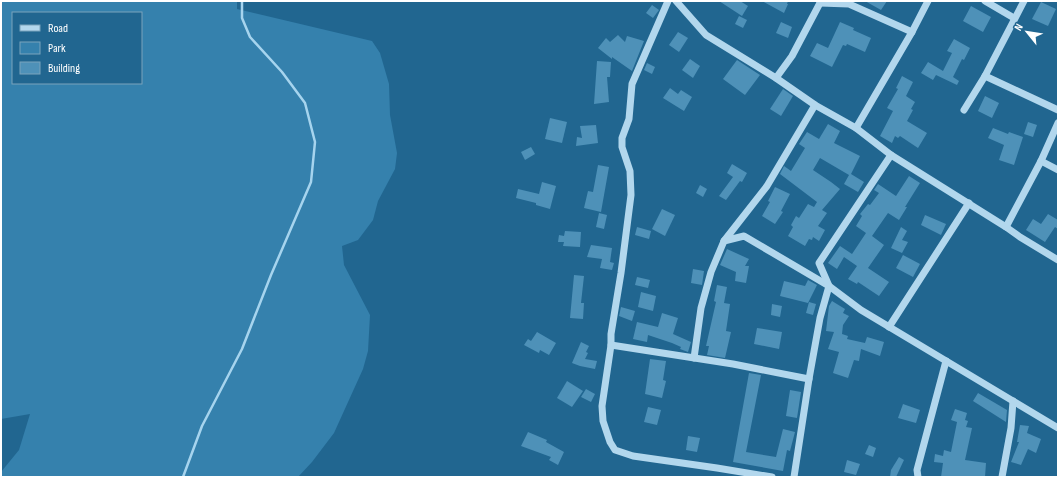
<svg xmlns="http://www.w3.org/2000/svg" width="1059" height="478" font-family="'Sofia Sans Condensed',sans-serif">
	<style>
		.green { fill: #3581ad; fill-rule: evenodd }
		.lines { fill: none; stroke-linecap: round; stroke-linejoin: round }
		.stream { stroke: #a6d4ee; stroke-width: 2.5 }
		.building { fill: #4e91b8 }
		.minor { stroke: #b2d7ed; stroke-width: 7 }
	</style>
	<rect width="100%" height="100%" fill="#216690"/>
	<path class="green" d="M1 1H237V9L372 41 380 53 389 84 390 115 397 153 395 169 378 201 373 220 358 240 342 246 344 265 370 315 368 351 363 369 334 433 312 462 298 477H1V472L19 450 30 414 1 419ZM13 13H141V83H13Z"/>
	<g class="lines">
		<polyline class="stream" points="183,477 202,426 242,349 271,275 311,182 315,142 305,103 282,72 250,37 242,18 242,1"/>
	</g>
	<g class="building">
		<polygon points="719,1 740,1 748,6 742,16"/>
		<polygon points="762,1 788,1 787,4 788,4 784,13"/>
		<polygon points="865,1 887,1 881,10"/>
		<polygon points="1041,2 1056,9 1048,26 1032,19"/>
		<polygon points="652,5 659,10 653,18 646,13"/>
		<polygon points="971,6 991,17 983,32 963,21"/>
		<polygon points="739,16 747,20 743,28 735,24"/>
		<polygon points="781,22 792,27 788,38 776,33"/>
		<polygon points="840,22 854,28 853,30 871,38 865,52 847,44 846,46 843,45 832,67 810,56 817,43 828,48"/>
		<polygon points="678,32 688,38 679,52 669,45"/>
		<polygon points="618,35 625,42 627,36 644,41 632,71 612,57 612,59 598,48 606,38 610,42"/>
		<polygon points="954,39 970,48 964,60 962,59 953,77 959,81 957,85 936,75 933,80 921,73 928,62 943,71 952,53 947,51"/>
		<polygon points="690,59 700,66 693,78 682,70"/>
		<polygon points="737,60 760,75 745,95 723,79"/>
		<polygon points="597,61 611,62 610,77 607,77 609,102 594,104"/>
		<polygon points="647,63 655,67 652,74 644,70"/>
		<polygon points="902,76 913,82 906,96 915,102 911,109 913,110 907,121 927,133 918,148 900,136 898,138 895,136 892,143 880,136 893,111 887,108 898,89 896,88"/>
		<polygon points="670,88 678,94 681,90 692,97 684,111 663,98"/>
		<polygon points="783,89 793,96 781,116 770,109"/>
		<polygon points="985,96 999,103 992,118 978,111"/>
		<polygon points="550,118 567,122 562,143 545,139"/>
		<polygon points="1028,122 1037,125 1033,137 1024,134"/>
		<polygon points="828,124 840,131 834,143 860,156 851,174 864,182 858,192 844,184 849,175 820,158 813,170 831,182 840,189 822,210 827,213 818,226 825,230 819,241 813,237 812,240 809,239 805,246 788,236 793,227 791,225 796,216 799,218 808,204 814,207 817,202 780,174 784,166 791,171 805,148 799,144 807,132 819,139"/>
		<polygon points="596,125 598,143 576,146 577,137 582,138 580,126"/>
		<polygon points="993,128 1008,134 1009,132 1023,137 1014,165 999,160 1004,145 988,138"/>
		<polygon points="531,147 535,154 525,160 521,152"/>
		<polygon points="732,164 747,173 742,182 740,181 726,200 719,196 733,177 727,173"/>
		<polygon points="598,165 609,167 601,212 584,208 588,191 593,192"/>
		<polygon points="909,176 920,183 905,207 907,207 899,220 888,213 872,236 884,245 868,268 889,282 879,296 858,282 857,284 848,279 857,266 844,257 837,269 828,263 840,246 852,254 866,233 856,226 862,216 860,214 868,204 870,205 879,193 874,190 878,184 896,196"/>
		<polygon points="542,182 556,186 550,209 536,205 536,203 516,198 518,189 539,194"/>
		<polygon points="700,185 707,189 703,197 696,193"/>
		<polygon points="775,187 790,194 781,211 783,212 775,224 762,216 770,202 768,201"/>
		<polygon points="662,209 675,215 665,236 652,229"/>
		<polygon points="599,213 607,215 604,229 596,227"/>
		<polygon points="1048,214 1058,220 1058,229 1055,227 1045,242 1026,230 1033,219 1041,224"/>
		<polygon points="925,215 946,224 941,235 921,225"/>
		<polygon points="637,227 651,231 649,239 635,235"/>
		<polygon points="901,227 907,231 902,240 908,242 902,253 891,248"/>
		<polygon points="565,231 581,232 580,247 563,246 564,242 558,242 559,235 564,236"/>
		<polygon points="591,245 612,248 610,262 614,263 612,270 600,268 602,259 587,257"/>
		<polygon points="727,249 749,259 745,266 749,266 746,283 735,281 736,272 720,265"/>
		<polygon points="903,255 920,264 913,277 896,268"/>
		<polygon points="693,269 704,271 702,285 691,283"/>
		<polygon points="574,275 584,276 581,303 584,303 583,319 570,318"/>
		<polygon points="637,277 650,280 648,288 635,285"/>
		<polygon points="808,280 817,285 808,303 780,296 784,281 805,286"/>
		<polygon points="717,285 727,287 724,303 730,304 726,331 731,332 725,358 707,355 709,346 706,346 716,302 714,301"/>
		<polygon points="641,292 656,296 653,311 638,307"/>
		<polygon points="832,301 845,309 843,313 849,316 843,325 842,334 848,336 847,339 865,343 867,337 884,342 880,356 861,349 859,361 854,360 848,378 833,373 839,352 828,349 834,332 826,331 829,306"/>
		<polygon points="809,302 816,304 813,315 806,313"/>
		<polygon points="772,304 782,306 780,317 771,315"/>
		<polygon points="621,307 635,311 632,321 619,316"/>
		<polygon points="662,313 678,318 673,334 691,342 688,352 680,349 681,347 672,343 648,335 647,342 633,339 637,322 658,327"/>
		<polygon points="757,328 782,332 779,349 754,344"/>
		<polygon points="537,332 556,343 549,355 540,350 539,353 524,345 528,339 531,341"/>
		<polygon points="581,342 589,346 586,352 588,353 585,359 597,361 595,369 580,366 572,363"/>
		<polygon points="650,359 666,361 663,380 666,381 662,398 645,394"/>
		<polygon points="749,373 761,375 746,452 776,457 783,429 795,432 790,451 787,450 783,471 733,462"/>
		<polygon points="567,381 583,391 572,407 557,398"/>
		<polygon points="586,389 595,394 591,402 581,397"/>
		<polygon points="790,390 801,392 797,418 786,416"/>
		<polygon points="978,393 1007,410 1006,422 973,401"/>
		<polygon points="903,404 920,410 916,423 898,418"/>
		<polygon points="648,407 661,410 657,425 644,422"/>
		<polygon points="955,409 967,413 965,420 968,421 966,427 972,428 965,460 986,463 985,477 941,477 943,463 934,462 935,454 943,456 944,450 951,452 957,422 951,420"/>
		<polygon points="1020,425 1029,426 1027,433 1041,439 1036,453 1028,449 1021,465 1011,462 1019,442 1017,442"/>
		<polygon points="528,432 547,440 546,442 564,452 558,465 549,460 551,457 521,446"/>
		<polygon points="688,436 700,438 697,452 686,450"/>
		<polygon points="869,445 876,448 873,457 865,454"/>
		<polygon points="899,457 904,460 896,477 890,477 891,470"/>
		<polygon points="847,460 860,464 856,475 844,472"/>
	</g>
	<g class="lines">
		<g class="minor">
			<polyline points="668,1 632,84 629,119 622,138 622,147 630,171 631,195 621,273 611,334 611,345 733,364 809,379"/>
			<polyline points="676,1 706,35 776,78 815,105 856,128 891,155 1006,227 1020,237 1058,260"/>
			<polyline points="985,1 1014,18"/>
			<polyline points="820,3 849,4 912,32"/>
			<polyline points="985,76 1058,110"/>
			<polyline points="776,78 792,56 821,1"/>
			<polyline points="815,105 767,186 724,241 744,236 829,286 861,310 1058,428"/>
			<polyline points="964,110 985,76 1024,1"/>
			<polyline points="856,128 912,32 928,1"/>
			<polyline points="1041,161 1058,170"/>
			<polyline points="1006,227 1041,161 1058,123"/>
			<polyline points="889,327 969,203"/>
			<polyline points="611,345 602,406 603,421 610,442 615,450 633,456 717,468 772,477"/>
			<polyline points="694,358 701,308 711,272 724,241"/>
			<polyline points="794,477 809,379 820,318 829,286 819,263 891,155"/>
			<polyline points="918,477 917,470 946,361"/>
			<polyline points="1002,477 1011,428 1013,401"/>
		</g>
	</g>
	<rect width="1059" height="478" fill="none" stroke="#ffffff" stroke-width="4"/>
	<rect x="12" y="12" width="130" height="72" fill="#216690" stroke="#7aa3bc"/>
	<rect x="20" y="25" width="20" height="6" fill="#b2d7ed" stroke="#7aa3bc"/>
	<text x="48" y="32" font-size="12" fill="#ffffff">Road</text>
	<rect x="20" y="42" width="20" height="12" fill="#3581ad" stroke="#7aa3bc"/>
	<text x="48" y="52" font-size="12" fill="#ffffff">Park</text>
	<rect x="20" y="62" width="20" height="12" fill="#4e91b8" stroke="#7aa3bc"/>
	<text x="48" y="72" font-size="12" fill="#ffffff">Building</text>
	<g transform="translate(1027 32) rotate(300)" stroke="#216690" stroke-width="3" paint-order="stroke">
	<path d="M0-3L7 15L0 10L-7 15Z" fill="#ffffff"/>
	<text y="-6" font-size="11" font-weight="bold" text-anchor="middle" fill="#ffffff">N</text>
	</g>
</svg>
